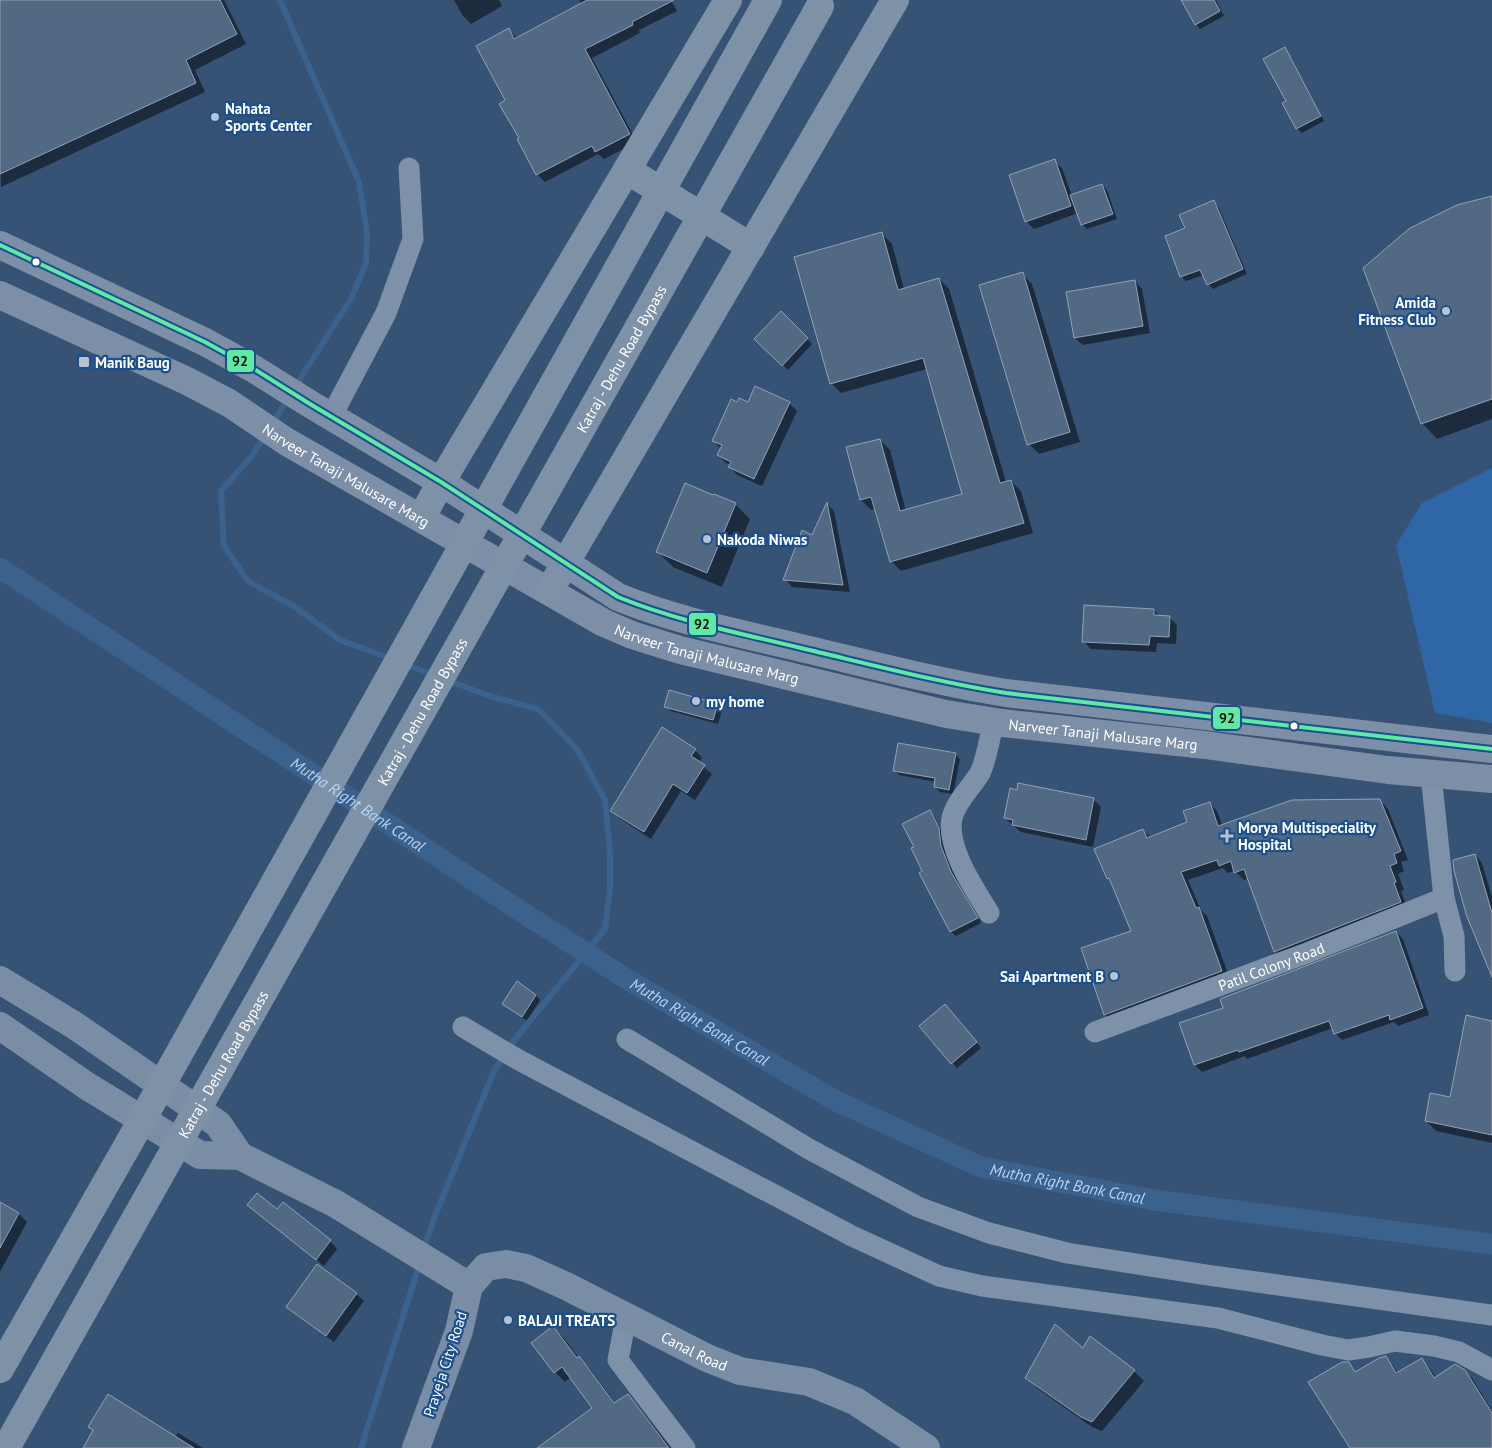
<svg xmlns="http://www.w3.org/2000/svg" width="1492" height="1448" font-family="'PT Sans',sans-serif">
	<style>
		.green { fill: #2f66a5 }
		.shadow { fill: #0007 }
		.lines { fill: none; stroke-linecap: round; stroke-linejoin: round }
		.stream { stroke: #3b618d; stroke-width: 6 }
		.canal { stroke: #3b618d; stroke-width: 21 }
		.building { fill: #526984; stroke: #92a2b6 }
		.street { stroke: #7d92a8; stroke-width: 21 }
		.secondary { stroke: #798da4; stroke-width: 28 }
		.primary { stroke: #7d8ea7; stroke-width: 28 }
		.highway { stroke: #7e92a7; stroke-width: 28 }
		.highway-bridge { stroke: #7e92a7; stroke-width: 28 }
		.bus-1-casing { stroke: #1b4f8f; stroke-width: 8 }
		.bus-1 { stroke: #60e9a3; stroke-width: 4 }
		.poi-dot { fill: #b9c2ce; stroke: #1b4f8f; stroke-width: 2 }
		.bus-dot { fill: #fff; stroke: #1b4f8f; stroke-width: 2 }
		.labels { text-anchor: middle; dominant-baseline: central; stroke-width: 4.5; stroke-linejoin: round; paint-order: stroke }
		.poi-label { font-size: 15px; font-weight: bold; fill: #fff; stroke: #1b4f8f; text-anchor: start }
		.street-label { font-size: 15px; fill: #fff; stroke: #1b4f8f }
		.water-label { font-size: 16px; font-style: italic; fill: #b5d3f5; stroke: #1b4f8f }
		.line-badge { stroke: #1b4f8f; stroke-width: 2 }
		.pale-badge-label { font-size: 14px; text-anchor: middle; font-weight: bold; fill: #111 }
	</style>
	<rect width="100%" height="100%" fill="#365274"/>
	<polygon class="green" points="1492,468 1492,723 1435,713 1396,545 1422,503"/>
	<g class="shadow">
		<polygon points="0,0 224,0 246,44 195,70 205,92 1,187"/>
		<polygon points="454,0 499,0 502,6 471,24 463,16"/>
		<polygon points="579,0 671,0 677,11 639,30 640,33 592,58 637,142 604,159 598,154 545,182 537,174 521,139 506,101 509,30 517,38 582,4"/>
		<polygon points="1183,0 1216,0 1224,16 1200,29 1196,24"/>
		<polygon points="1285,49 1289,54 1324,121 1302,133 1297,128 1288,101"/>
		<polygon points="1054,161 1062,168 1072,196 1102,185 1107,190 1117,219 1087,229 1082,224 1078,213 1034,229 1026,221"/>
		<polygon points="1492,197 1492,419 1437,439 1422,423"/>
		<polygon points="1213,201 1218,206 1247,274 1213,289 1208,284 1204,275 1186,281 1181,276 1186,229"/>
		<polygon points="882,234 892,244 904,289 939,279 949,289 1006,482 1011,481 1021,491 1033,533 901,571 891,561 876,508 871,510 861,500 880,440 890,450 906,511 964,494 927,369 841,393 831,383"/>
		<polygon points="1022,274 1032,284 1080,442 1039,454 1029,444"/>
		<polygon points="1135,281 1142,289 1150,333 1083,345 1075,338"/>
		<polygon points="781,313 812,344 788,370 756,339"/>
		<polygon points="749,403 789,403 797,411 762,486 737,475 730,467 731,465 726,463 718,455 721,449 713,440 738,404"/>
		<polygon points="735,504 750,519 722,587 673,567 658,552"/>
		<polygon points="827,504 834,511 850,592 792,587 785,579 813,536"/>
		<polygon points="1154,610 1160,617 1169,617 1177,625 1176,644 1157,643 1156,652 1091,649 1083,641"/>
		<polygon points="717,705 722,710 718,724 671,711 666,706"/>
		<polygon points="695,750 702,758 699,763 712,774 695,800 681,791 651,839 619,818 612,811"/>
		<polygon points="955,754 960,759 953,794 940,792 935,787 936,782 899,775 895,770"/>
		<polygon points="1093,799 1101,807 1093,847 1021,832 1005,818"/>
		<polygon points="1380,800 1388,809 1408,860 1401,862 1404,871 1398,874 1404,890 1401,891 1408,910 1283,960 1275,951 1249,878 1244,880 1235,871 1228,873 1223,868 1188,880 1201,910 1207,916 1230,979 1113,1023 1105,1015 1082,949 1133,932 1112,883 1108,878 1143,830 1151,838 1189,823 1209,803 1217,811 1222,825"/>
		<polygon points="929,811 934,816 943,834 946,852 956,878 981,923 956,936 951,932 921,873 924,872 916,847"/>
		<polygon points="1475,855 1482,863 1492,897 1492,973"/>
		<polygon points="1396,932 1403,939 1429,1015 1398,1026 1394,1022 1342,1040 1335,1033 1333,1028 1247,1059 1245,1056 1202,1072 1195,1065 1225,1009"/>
		<polygon points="536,995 540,1000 527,1021 509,1008"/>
		<polygon points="949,1010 981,1048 957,1068 920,1026"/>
		<polygon points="1492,1022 1492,1143 1436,1131 1426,1121 1451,1098"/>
		<polygon points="0,1203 19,1214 27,1222 0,1272"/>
		<polygon points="249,1205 277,1211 330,1241 337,1249 324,1266"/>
		<polygon points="356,1294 364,1301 334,1342 296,1314 288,1306"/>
		<polygon points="553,1328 563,1337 579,1358 589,1368 616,1404 628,1395 637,1405 671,1448 539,1448 594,1408 571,1377 565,1382 555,1372 533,1343"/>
		<polygon points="1090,1338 1134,1371 1144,1381 1102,1431 1092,1427 1037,1388 1027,1378 1083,1350"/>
		<polygon points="1386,1357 1398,1373 1421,1359 1428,1366 1436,1378 1465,1371 1472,1378 1492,1411 1492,1448 1352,1448 1348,1364 1357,1373"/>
		<polygon points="89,1427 175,1437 178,1433 203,1448 84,1448 94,1431"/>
	</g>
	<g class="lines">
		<g class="stream">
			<polyline points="280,0 359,182 367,232 366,263 352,297 295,387"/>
			<polyline points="273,423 288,398"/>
			<polyline points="266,434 251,457 221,491 224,546 248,581 295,607 340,640 392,659"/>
			<polyline points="404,664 434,675"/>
			<polyline points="423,1251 435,1216 494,1071 516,1038 605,929 610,890 610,852 605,800 577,749 538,709 493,697 446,680"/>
			<polyline points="361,1448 420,1263"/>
		</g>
		<path class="canal" id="s1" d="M0 568 505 901 625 978 836 1101 981 1167 1154 1200 1492 1244"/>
	</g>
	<g class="building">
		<polygon points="0,0 220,0 237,34 186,60 196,83 0,174"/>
		<polygon points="587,0 674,0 632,22 633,25 585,49 630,134 595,152 592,146 536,175 517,139 519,138 499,104 505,100 476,46 509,28 514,39"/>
		<polygon points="1181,0 1214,0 1220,11 1195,25"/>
		<polygon points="1285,47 1321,116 1296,129 1282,103 1286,101 1263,59"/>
		<polygon points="1055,159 1071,206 1025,222 1009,175"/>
		<polygon points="1102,184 1113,214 1081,225 1070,195"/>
		<polygon points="1492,196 1492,399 1421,424 1363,268 1410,228 1457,205"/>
		<polygon points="1214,200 1243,269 1207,285 1200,270 1180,277 1165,236 1185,228 1179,215"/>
		<polygon points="882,232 898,290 939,278 1000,483 1011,480 1024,523 890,562 871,497 860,500 846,447 880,439 900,511 962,494 923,358 830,384 794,257"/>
		<polygon points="1023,272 1070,432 1027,445 979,285"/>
		<polygon points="1135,280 1143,326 1074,338 1066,292"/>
		<polygon points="781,311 808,338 782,366 754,339"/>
		<polygon points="755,386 790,402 754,479 728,467 731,462 717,455 722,445 712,441 731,399 737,402 739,398 748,402"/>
		<polygon points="685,483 713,495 714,494 736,503 707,573 656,552"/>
		<polygon points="827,502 843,585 783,580 802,530 812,535"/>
		<polygon points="1084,605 1154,609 1154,615 1170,616 1169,637 1150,636 1149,645 1082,642"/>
		<polygon points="669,690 718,704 713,720 664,707"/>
		<polygon points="662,727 696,749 691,756 705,765 687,793 673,784 644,832 610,811"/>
		<polygon points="898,743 956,753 949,790 934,787 935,778 893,771"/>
		<polygon points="1018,783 1094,798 1086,840 1012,825 1013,820 1004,818 1010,788 1017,790"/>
		<polygon points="1380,799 1401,851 1394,854 1397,863 1390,866 1396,882 1394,883 1401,902 1274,952 1244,869 1234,873 1231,861 1219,866 1217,860 1181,872 1196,908 1199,907 1222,971 1104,1015 1081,948 1131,931 1109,878 1107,879 1094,849 1143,829 1147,838 1187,822 1183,811 1210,802 1218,826 1292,800"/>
		<polygon points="930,810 939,828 941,846 951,872 978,918 950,932 919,873 922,871 911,848 914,847 902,824"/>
		<polygon points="1475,854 1492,913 1492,977 1467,917 1454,871 1453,860"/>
		<polygon points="1396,931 1423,1008 1390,1020 1389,1015 1334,1034 1329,1021 1239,1052 1238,1050 1194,1065 1179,1023 1223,1008 1220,999"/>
		<polygon points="517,981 536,995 522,1017 502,1004"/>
		<polygon points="945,1004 977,1042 951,1064 919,1026"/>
		<polygon points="1466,1015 1492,1021 1492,1135 1425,1121 1430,1093 1450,1097"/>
		<polygon points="257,1193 277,1209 283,1202 331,1240 316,1260 247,1205"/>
		<polygon points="0,1202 19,1213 0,1248"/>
		<polygon points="317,1264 357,1293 326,1336 286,1307"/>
		<polygon points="1055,1324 1083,1348 1090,1336 1135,1370 1092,1422 1081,1417 1025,1378"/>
		<polygon points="553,1326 577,1358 579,1356 614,1403 628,1394 669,1448 537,1448 592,1408 562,1367 554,1373 531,1343"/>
		<polygon points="1386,1356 1396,1373 1422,1358 1434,1378 1455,1364 1465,1370 1492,1413 1492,1448 1350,1448 1308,1382 1342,1362 1349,1362 1355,1372 1379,1358"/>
		<polygon points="108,1394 194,1448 83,1448 93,1430 88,1427"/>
	</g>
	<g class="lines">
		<g class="street">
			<polyline points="331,417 386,313 413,239 409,168"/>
			<polyline points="1431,775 1444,898 1454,936 1455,971"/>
			<path d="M989 913C974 888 946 848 952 818 956 801 971 788 980 773 986 762 990 735 994 721"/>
			<polyline points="463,1027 517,1059 852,1236 939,1276 982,1286 1218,1318 1322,1345 1348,1350 1369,1347 1395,1341 1434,1346 1459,1352 1492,1370"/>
			<path id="s2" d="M1095 1032 1307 953 1444 898"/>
			<polyline points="627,1039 809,1149 918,1207 989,1233 1067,1253 1207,1275 1492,1315"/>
			<polyline points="626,1317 618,1360 685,1448"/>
		</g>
		<g class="secondary">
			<polyline points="0,980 74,1025 218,1124 240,1156"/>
			<polyline points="0,1026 87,1086 200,1155 240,1156 336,1204 469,1286 459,1331 416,1448"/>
			<path id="s3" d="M469 1286 486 1267 506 1264 526 1268 566 1286 707 1358 740 1371 809 1382 855 1401 926 1448"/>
		</g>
		<g class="primary">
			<path d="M0 245 205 342 254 369 310 404 441 482 618 597C677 621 739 633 801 648 869 664 937 682 1006 693L1492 749"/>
			<path id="s4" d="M0 295 187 381 229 403 287 442 604 623 632 635 680 650 946 714 1002 723 1205 745 1388 770 1492 779"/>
		</g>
		<g class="highway">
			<polyline points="627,170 751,247"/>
			<polyline points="422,517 441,482 728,0"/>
			<polyline points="549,591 895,0"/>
		</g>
		<g class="highway-bridge">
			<polyline points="0,1369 142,1120 768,0"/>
			<path id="s5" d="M6 1448 820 6"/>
		</g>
		<defs>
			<path id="bus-1" d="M0 245 205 342 254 369 310 404 441 482 618 597C677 621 739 633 801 648 869 664 937 682 1006 693L1492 749"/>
		</defs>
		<use href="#bus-1" class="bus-1-casing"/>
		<use href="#bus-1" class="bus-1"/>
	</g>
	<g class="poi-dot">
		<circle cx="215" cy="117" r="5"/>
		<circle cx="1446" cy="311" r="5"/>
		<rect x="78" y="356" width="12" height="12" rx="2.5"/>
		<circle cx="707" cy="539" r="5"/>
		<circle cx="696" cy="701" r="5"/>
		<path d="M1224.5 828.5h5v5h5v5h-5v5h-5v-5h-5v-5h5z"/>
		<circle cx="1114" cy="976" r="5"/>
		<circle cx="508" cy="1320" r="5"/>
	</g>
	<g class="bus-dot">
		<circle cx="36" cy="262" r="4.5"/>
		<circle cx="1294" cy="726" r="4.5"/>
	</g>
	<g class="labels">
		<g class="poi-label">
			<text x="225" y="108">Nahata<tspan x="225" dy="17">Sports Center</tspan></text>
			<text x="1436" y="302" text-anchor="end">Amida<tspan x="1436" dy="17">Fitness Club</tspan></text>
			<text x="95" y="362">Manik Baug</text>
			<text x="717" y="539">Nakoda Niwas</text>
			<text x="706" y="701">my home</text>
			<text x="1238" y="827">Morya Multispeciality<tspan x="1238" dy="17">Hospital</tspan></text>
			<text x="1104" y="976" text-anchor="end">Sai Apartment B</text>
			<text x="518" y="1320">BALAJI TREATS</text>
		</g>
		<g class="street-label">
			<text stroke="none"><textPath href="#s5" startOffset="1251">Katraj - Dehu Road Bypass</textPath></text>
			<text stroke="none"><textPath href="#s4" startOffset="391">Narveer Tanaji Malusare Marg</textPath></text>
			<text stroke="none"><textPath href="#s4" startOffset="796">Narveer Tanaji Malusare Marg</textPath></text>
			<text stroke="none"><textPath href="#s5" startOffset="846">Katraj - Dehu Road Bypass</textPath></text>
			<text stroke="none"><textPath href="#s4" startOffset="1201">Narveer Tanaji Malusare Marg</textPath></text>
			<text stroke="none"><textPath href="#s2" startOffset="188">Patil Colony Road</textPath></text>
			<text stroke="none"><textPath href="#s5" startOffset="441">Katraj - Dehu Road Bypass</textPath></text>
			<text stroke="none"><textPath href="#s3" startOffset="254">Canal Road</textPath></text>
			<text transform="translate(445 1364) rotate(-72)">Prayeja City Road</text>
		</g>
		<g class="water-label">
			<text stroke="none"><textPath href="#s1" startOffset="429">Mutha Right Bank Canal</textPath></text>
			<text stroke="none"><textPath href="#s1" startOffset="834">Mutha Right Bank Canal</textPath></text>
			<text stroke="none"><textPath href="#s1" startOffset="1239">Mutha Right Bank Canal</textPath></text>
		</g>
	</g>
	<g class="line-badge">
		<rect x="226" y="349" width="29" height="24" rx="5" fill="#60e9a3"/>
		<rect x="688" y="612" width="29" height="24" rx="5" fill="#60e9a3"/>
		<rect x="1212" y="706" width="29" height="24" rx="5" fill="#60e9a3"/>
	</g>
	<g class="pale-badge-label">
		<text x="240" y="366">92</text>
		<text x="702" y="629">92</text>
		<text x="1227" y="723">92</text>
	</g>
</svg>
